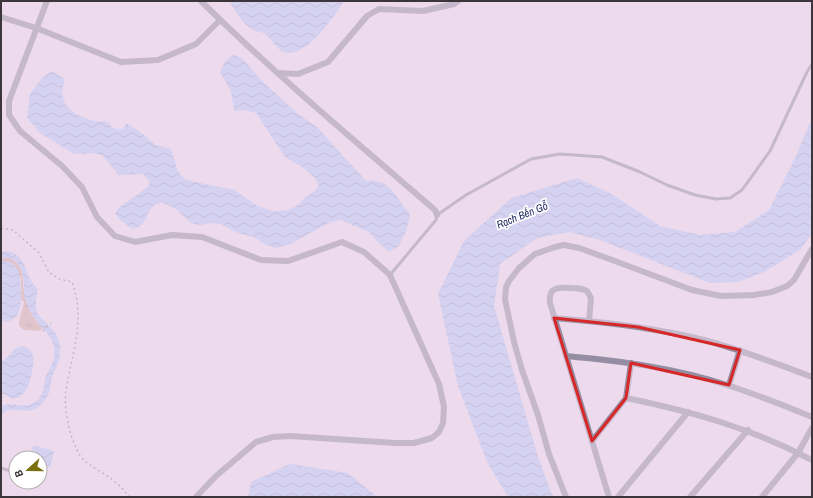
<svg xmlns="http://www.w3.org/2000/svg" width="813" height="498" font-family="'Archivo Narrow',sans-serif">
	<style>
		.grass { fill: url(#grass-tufts) }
		.water { fill: url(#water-waves) }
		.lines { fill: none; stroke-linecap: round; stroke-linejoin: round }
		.path { stroke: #988a97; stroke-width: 1.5; stroke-dasharray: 2 3; stroke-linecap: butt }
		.lane { stroke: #958ea2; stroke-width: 3 }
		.street { stroke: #958ea2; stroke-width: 6 }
		.marked { fill: none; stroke: #d62828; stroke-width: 3; stroke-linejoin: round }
		.labels { text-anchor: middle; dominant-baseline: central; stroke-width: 3.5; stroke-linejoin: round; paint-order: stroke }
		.water-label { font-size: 11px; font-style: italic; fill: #232b62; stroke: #fff }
	</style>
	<defs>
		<pattern id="grass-tufts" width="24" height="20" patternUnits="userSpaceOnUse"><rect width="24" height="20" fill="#d5a8a6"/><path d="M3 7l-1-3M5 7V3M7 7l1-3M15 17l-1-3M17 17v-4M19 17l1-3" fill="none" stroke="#ae8a88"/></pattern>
		<pattern id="water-waves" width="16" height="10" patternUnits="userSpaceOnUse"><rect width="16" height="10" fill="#b9c5f4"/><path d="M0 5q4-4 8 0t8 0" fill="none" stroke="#98a1c7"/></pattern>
	</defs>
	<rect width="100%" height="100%" fill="#eddaec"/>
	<path class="grass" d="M8 257C27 266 21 280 25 295 28 309 33 319 43 328L39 331 24 330 19 326C19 317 23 310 24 301H21V278L8 262H1V258Z"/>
	<g class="water">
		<path d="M229 1H344C334 17 308 55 287 53 276 51 272 38 264 33 261 32 257 32 255 31 243 26 236 11 229 1Z"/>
		<path d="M233 55 242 58 261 80 297 113 318 128 365 180C369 181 373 180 377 181 393 185 400 203 410 214L407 229 399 246 389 252 379 243 369 232 340 220 331 222 290 244 277 248 266 245 254 237 238 233 220 224 213 223 200 225 191 223 176 209 162 202C144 208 151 217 141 225 139 227 135 228 132 229L120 220 115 213 121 206 148 187 150 182 143 174 119 175 102 155 93 153 74 154 40 133 27 118 30 94 42 78 52 71 65 79C56 104 71 114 94 121 98 122 104 121 109 122 112 129 117 130 124 129L126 123 140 132 156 145 171 149 178 172 186 180 234 190 258 206 272 211 289 210 299 204 305 197 315 191 319 186 315 178 304 168 285 157 256 113 244 110 234 111 231 91 220 72 226 60Z"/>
		<polygon points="812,118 812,234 800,250 764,272 738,282 710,283 600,240 569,232 537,238 500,264 494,306 538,457 553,497 508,497 487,462 458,386 438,294 464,241 511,198 577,178 610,193 660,226 700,235 735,232 769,210 796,156"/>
		<path d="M5 251C29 253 23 278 38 289 36 295 35 307 37 313 45 323 56 329 59 342 63 355 57 365 52 377 51 381 51 385 50 389 48 398 42 406 33 410 22 413 9 405 1 415V406C12 402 22 408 31 404 43 400 43 390 45 379 47 371 53 365 54 357 57 340 45 332 36 320 31 314 27 307 25 299 23 291 25 284 23 277 22 266 13 255 1 258V252Z"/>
		<path d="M5 261C20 263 20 278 21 290 21 303 22 317 8 322L1 320V262Z"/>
		<path d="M22 346C36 349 34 362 32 372 30 383 26 397 13 399L4 394 1 395V362C10 357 12 348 22 346Z"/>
		<polygon points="33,445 54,451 50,467 40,464 40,458 30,458"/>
		<polygon points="290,464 348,473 377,497 248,497 251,482"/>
	</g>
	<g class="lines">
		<g class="path">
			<path d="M1 228 13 230 21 237 39 253 49 272 59 279 72 282C86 320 72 353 66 390 64 404 67 421 71 435 74 443 76 450 81 457 90 467 105 473 115 482 121 486 125 492 130 497"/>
			<polyline points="43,331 51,323"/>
		</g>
		<g class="lane">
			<polyline points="390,275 436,220 437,215 466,195 531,159 560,154 602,157 640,172 667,185 695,195 716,199 730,198 742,190 770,151 807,72 812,64"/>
			<polyline points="1,468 14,472"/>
		</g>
		<g class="street">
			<polyline points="47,1 9,101 9,115 20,131 62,166 82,187 97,217 115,236 135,242 172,235 202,237 261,260 288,261 342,242 364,252 390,275 439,384 444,407 443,423 439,432 432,438 414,443 395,443 290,436 273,437 256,442 216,476 196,497"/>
			<path d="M201 1C276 75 356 142 435 210L437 215"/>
			<polyline points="1,17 36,28 121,62 158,60 196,44 220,20"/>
			<polyline points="278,73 298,74 328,62 367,16 379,9 423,11 454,4 458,1"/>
			<path d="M554 318C606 322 658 328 708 341 744 351 778 364 812 377"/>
			<path d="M589 321 591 298 587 291C582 288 577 288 571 288 558 287 548 287 550 303L609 497"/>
			<path d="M566 356C621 361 677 368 730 386 758 395 785 406 812 417"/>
			<polyline points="729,385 740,350"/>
			<path d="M626 398C694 412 750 428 812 460"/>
			<polyline points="592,441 626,398 631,363"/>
			<polyline points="566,497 549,454 538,415 522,370 514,342 505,299 506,287 509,281 519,268 535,254 555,247 564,245 579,248 615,261 692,290 721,296 754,295 772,292 787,286 794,280 812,249"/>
			<polyline points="618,497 688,412"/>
			<polyline points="690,497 748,430"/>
			<polyline points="762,497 798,453 812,428"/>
		</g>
	</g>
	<path d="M0 0H813V498H0ZM554 318 638 327 740 350 729 385 631 363 626 398 592 441Z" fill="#eddaec" fill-opacity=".55" fill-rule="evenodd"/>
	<path class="marked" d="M554 318 638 327 740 350 729 385 631 363 626 398 592 441Z"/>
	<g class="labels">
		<g class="water-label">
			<text transform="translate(522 215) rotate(-22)">Rạch Bến Gỗ</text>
		</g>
	</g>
	<rect width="813" height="498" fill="none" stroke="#3c353c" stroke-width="4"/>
	<g transform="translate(28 470) rotate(249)"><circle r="19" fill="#ffffff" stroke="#b1aeb1"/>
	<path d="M0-3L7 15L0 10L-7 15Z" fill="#786f0d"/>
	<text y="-6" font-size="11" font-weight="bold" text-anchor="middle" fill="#3c353c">B</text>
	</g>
</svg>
